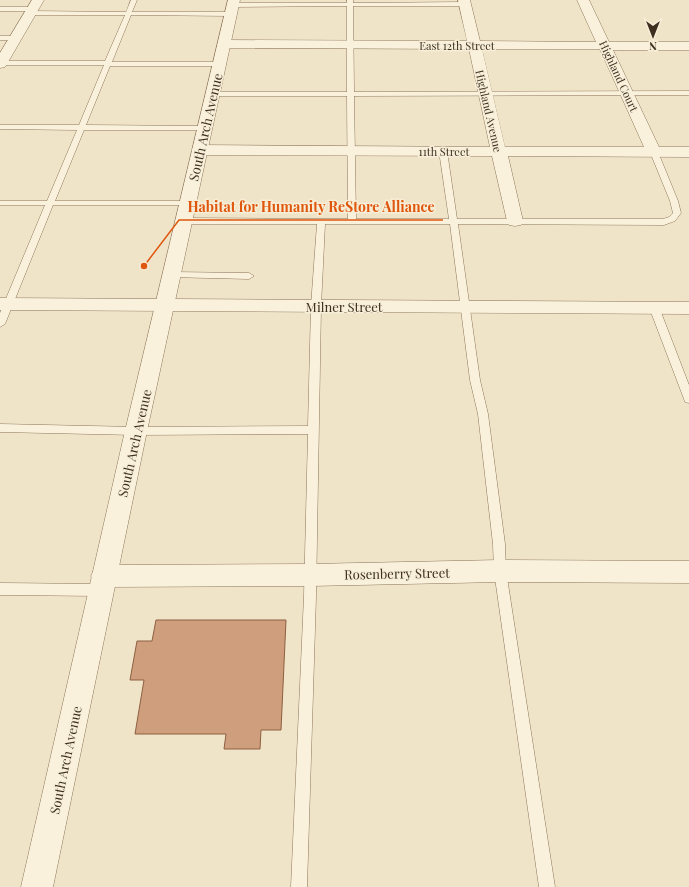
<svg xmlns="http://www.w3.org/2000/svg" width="689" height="887" font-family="'Playfair Display',serif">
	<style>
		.building { fill: #cf9f7d; stroke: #8d5f41 }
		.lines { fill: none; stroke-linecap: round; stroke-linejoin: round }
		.service-casing { stroke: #8d765c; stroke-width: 1 }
		.minor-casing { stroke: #8d765c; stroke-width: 1 }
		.tertiary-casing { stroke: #8d765c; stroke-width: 1 }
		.service { fill: #faf1dc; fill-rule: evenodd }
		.minor { fill: #faf1dc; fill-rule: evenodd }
		.tertiary { fill: #faf1dc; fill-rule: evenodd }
		.labels { text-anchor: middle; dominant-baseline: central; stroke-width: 3; stroke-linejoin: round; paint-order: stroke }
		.far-street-label { font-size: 11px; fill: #3d2e20; stroke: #f7eed8 }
		.street-label { font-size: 13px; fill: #3d2e20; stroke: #f7eed8 }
		.leader { fill: none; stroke: #df570d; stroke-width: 1.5 }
		.callout-dot { fill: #df570d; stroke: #f7eed8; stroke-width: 1.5 }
		.callout-label { font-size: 14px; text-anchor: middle; font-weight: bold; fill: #df570d; stroke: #f7eed8; stroke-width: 3; stroke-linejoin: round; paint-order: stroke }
	</style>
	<rect width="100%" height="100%" fill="#f0e4c8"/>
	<polygon class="building" points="156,620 286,620 281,730 261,730 260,749 224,749 226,734 135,734 144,680 130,680 137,641 152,641"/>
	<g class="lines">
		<defs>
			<g id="service">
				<polygon points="131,0 137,0 132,12 232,12 235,14 232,16 131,15 112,62 220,62 223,64 220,66 110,66 86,125 204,126 208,128 204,130 84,130 55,201 187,201 191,203 187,205 53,205 5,324 0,327 0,313 45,205 0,205 0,201 47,201 77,130 0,129 0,125 79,125 104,65 1,65 0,61 105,61 125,15 30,15 27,13 30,11 126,12"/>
				<polygon points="347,0 353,0 353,3 465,2 468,4 465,6 353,6 354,92 689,91 689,95 354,96 356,219 449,219 439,151 443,149 447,151 457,219 663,219 669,217 673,213 670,201 650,152 654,150 658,152 678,201 681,213 675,221 664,225 458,224 480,380 488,414 505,544 506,571 555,887 539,887 494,571 493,544 478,414 470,380 450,224 325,224 321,306 316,596 307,887 291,887 304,596 308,434 136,435 0,432 0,424 136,427 308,426 311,306 317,224 183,224 179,221 183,218 348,219 347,96 213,96 209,94 213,92 347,92 347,6 233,7 230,5 233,3 347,3"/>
				<polygon points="0,7 32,7 35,9 32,11 0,11"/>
				<polygon points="0,36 16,36 19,38 16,40 0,40"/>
				<polygon points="171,272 249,273 254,276 249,279 168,277 166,275"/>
				<polygon points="654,304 659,307 689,385 689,403 685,402 684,399 649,307"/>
				<polygon points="0,583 101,584 105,586 107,590 105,594 101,596 0,595"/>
			</g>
			<g id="minor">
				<polygon points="32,0 44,0 7,64 5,67 0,68 0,53"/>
				<path d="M458 0H470L480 41 596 42 577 0H589L609 42H689V50H613L659 147H689V157L508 156 523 221 521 225 515 226 509 225 507 221 492 156 199 155 194 153 191 150 194 147 199 145 490 147 469 49 225 48 220 47 219 44 220 41 225 40 467 41ZM482 49H600L644 147H505Z"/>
				<polygon points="0,298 689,302 689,314 0,310"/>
				<polygon points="500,560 689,561 689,583 500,582 310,586 104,587 95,584 91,576 95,568 104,565 310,564"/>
			</g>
			<polygon id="tertiary" points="228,0 240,0 147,431 53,887 21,887 125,431"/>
		</defs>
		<use href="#service" class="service-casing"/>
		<use href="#minor" class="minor-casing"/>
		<use href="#tertiary" class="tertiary-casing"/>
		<use href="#service" class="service"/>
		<use href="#minor" class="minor"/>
		<use href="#tertiary" class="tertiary"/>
	</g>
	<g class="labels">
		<g class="far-street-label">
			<text x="457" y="45">East 12th Street</text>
			<text transform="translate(619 76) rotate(65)">Highland Court</text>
			<text transform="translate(489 111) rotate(77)">Highland Avenue</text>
			<text x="444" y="151">11th Street</text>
		</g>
		<g class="street-label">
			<text transform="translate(205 127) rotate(-77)">South Arch Avenue</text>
			<text x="344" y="306">Milner Street</text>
			<text transform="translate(134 443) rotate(-77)">South Arch Avenue</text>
			<text transform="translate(397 573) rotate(-1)">Rosenberry Street</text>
			<text transform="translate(65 760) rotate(-78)">South Arch Avenue</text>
		</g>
	</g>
	<path class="leader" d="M144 266L179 220H443"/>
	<circle class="callout-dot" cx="144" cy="266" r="4"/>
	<g class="callout-label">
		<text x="311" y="212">Habitat for Humanity ReStore Alliance</text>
	</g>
	<g transform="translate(653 36) rotate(180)" stroke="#f7eed8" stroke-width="3" paint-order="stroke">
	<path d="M0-3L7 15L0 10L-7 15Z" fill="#3d2e20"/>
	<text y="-6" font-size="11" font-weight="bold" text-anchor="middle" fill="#3d2e20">N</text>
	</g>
</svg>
